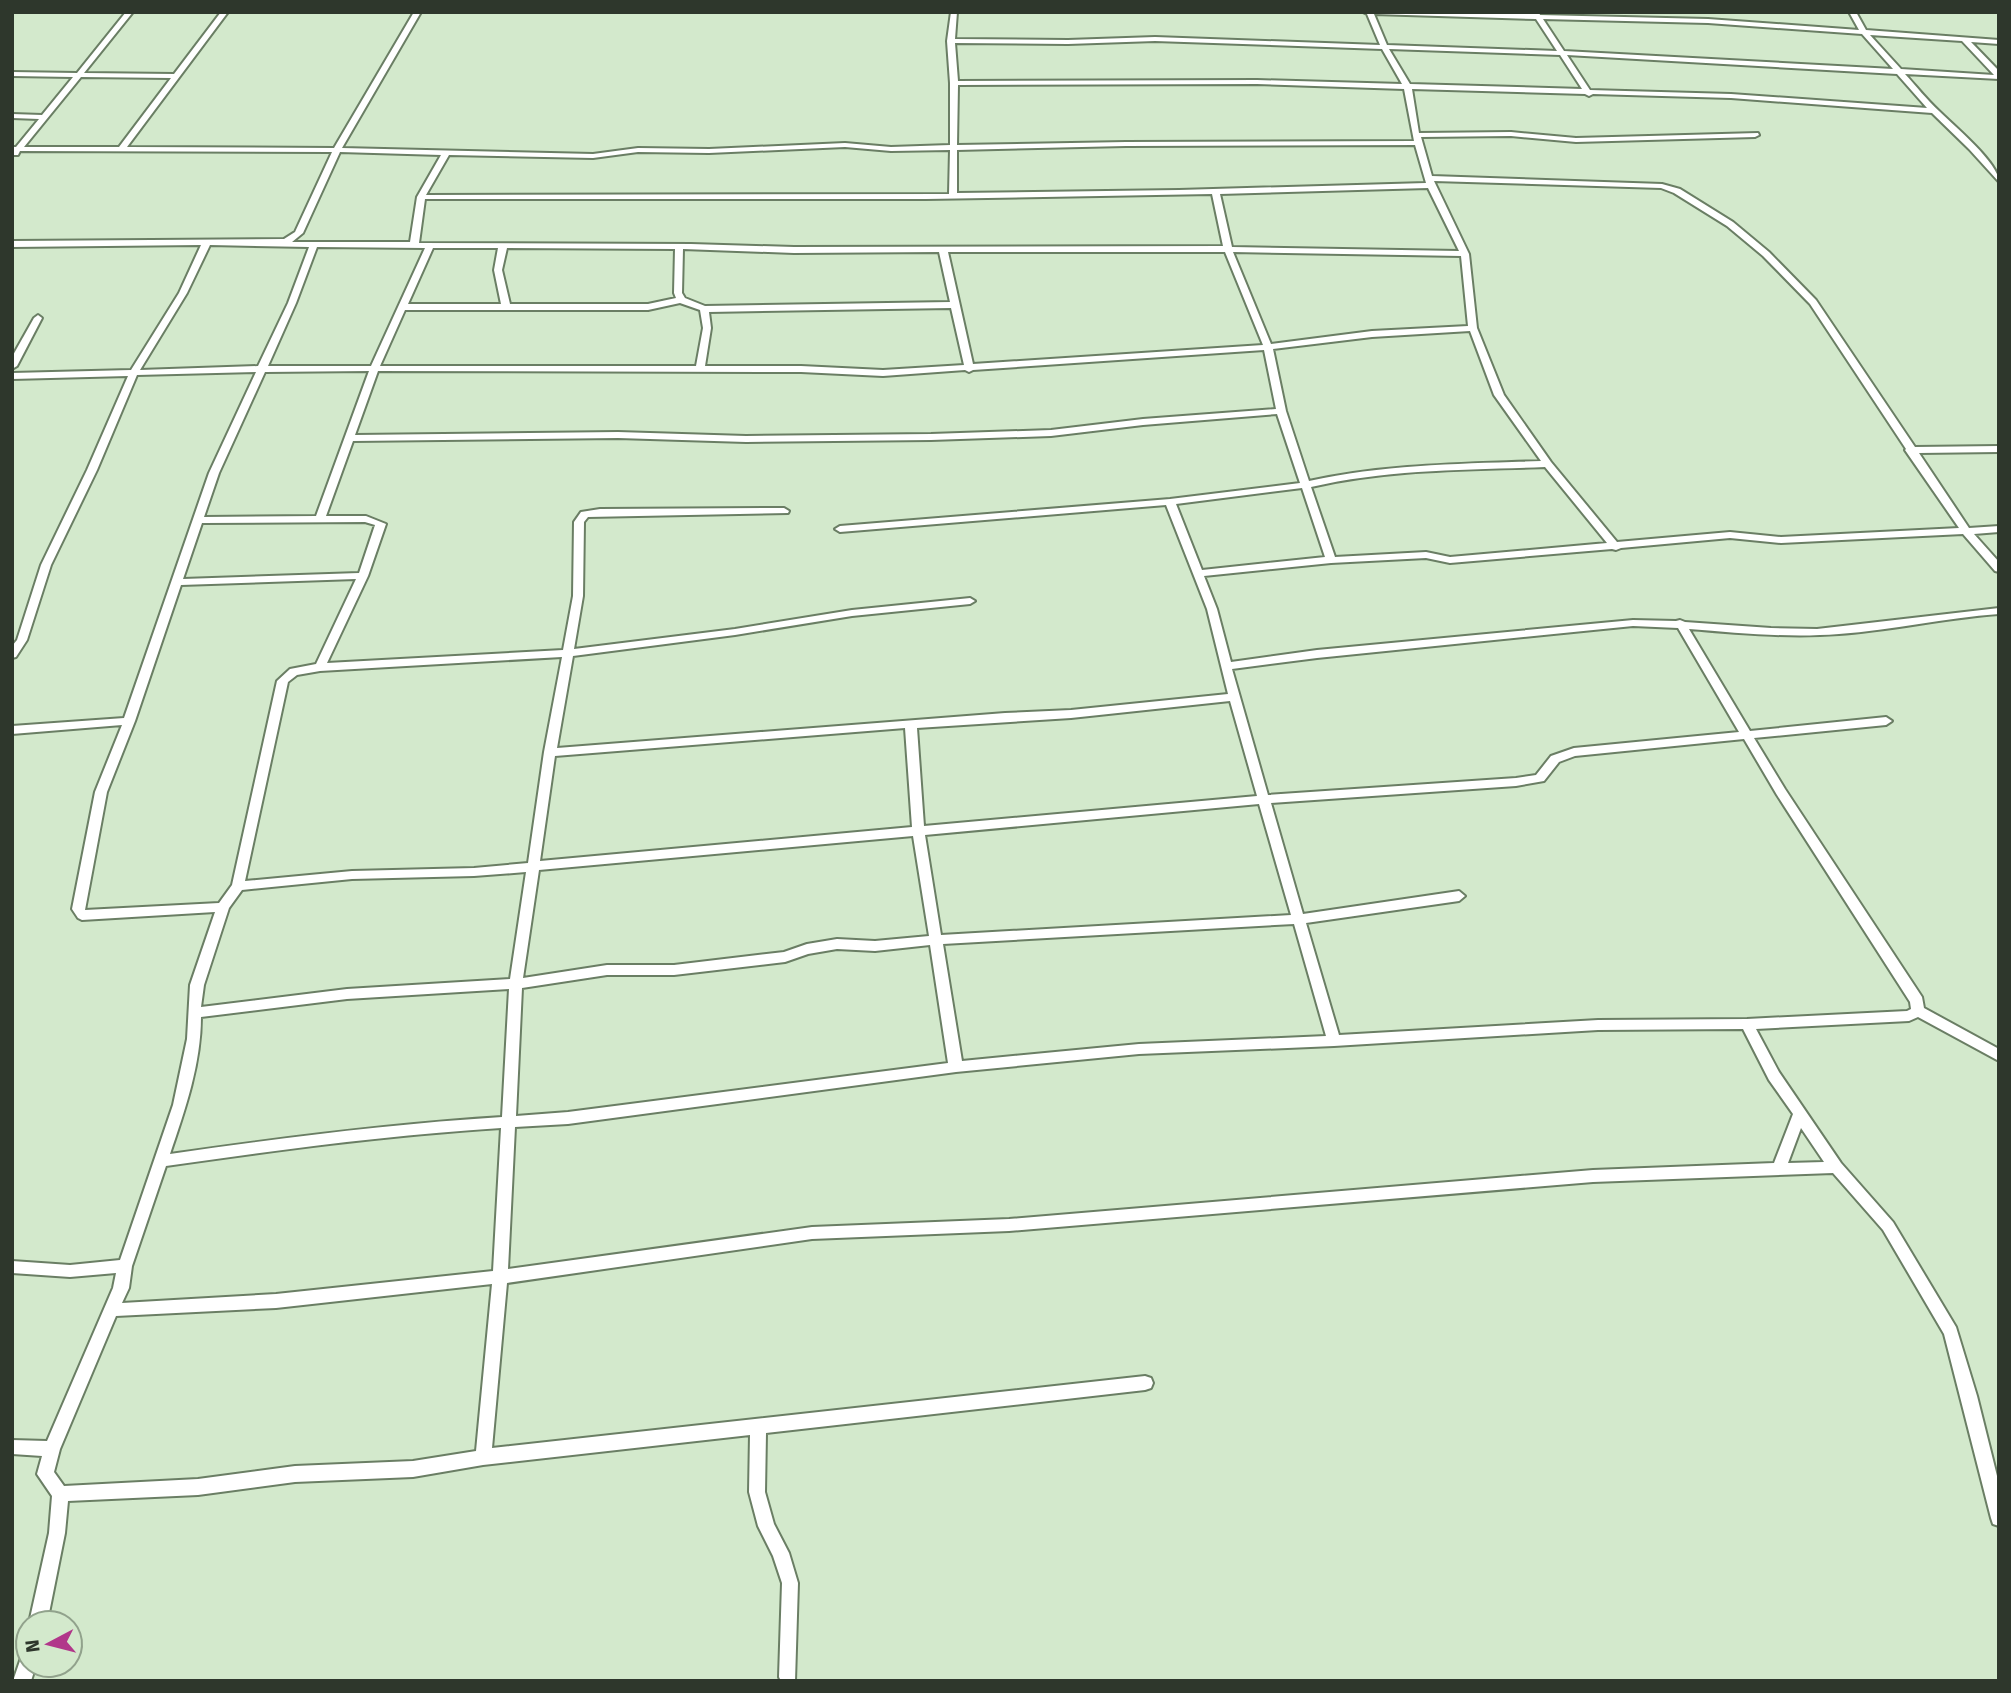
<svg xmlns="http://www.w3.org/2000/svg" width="2011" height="1693" font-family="'Fira Sans',sans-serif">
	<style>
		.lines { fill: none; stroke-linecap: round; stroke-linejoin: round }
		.minor-casing { stroke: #6a7e64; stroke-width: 4 }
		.minor { fill: #fff; fill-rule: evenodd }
	</style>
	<rect width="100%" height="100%" fill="#d3e9cc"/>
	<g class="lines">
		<defs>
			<g id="minor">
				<path d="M126 12H133L84 73 174 74 221 12H228L127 147 334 148 414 12H421L342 148 593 154 638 148 709 149 845 143 891 147 950 145V83L947 41 951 12H957L955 39 1068 40 1155 37 1380 45 1367 14 1363 12 1533 14V12H1539L1540 15 1708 19 1859 30 1849 12H1856L1866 30 1999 40V44L1971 42 1999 71V79L1905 74C1916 86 1927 100 1939 111 1954 126 1999 163 1999 182L1969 149 1932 113 1731 98 1593 94 1589 96 1585 94 1412 89 1419 133 1511 132 1576 138 1758 133 1759 135 1755 137 1576 142 1511 136 1421 137 1432 176 1662 184 1680 189 1733 222 1769 252 1816 300 1915 447 1999 446V452L1919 453 1969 528 1999 526V532L1974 534 1999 562V572L1995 571 1963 534 1781 543 1730 538 1621 548 1616 550 1612 549 1450 563 1426 558 1331 563 1204 576 1217 609 1231 662 1317 650 1633 620 1676 621 1680 620 1685 622 1771 628 1817 629 1999 608V614C1945 618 1893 630 1839 634 1789 638 1739 633 1689 629L1750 731 1886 717 1892 721 1886 725 1754 738 1785 789 1922 997 1924 1008 1999 1049V1061L1918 1017 1909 1021 1756 1029 1779 1072 1841 1163 1893 1222 1956 1327 1977 1396 1999 1484V1526L1993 1524 1991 1518 1944 1334 1883 1230 1833 1173 1593 1182 1009 1231 812 1239 507 1283 492 1448 1145 1376 1151 1378 1153 1383 1151 1388 1145 1390 766 1433 765 1492 774 1524 789 1553 798 1583 795 1681H781L779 1677 782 1583 773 1556 758 1526 749 1492 750 1435 483 1465 413 1477 295 1482 198 1495 68 1501 65 1533 47 1623H29L49 1533 52 1496 37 1474 42 1456 12 1454V1440L47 1441 113 1288 116 1273 70 1277 12 1273V1261L70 1265 120 1260 173 1105 187 1039 190 985 215 912 82 920 78 918 72 909 95 792 122 725 12 734V726L124 718 209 473 256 372 137 375 97 470 51 565 27 640 16 657 12 658V646L17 640 41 565 87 470 128 376 12 379V373L131 370 179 293 201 245 12 247V241L284 239 295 232 332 152 20 151 18 155H12V147H16L39 119 12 118V114L42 115 73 77 12 76V72L77 73ZM1374 14 1536 19 1557 51 1387 45ZM1543 19 1708 23 1862 34 1893 69 1564 51ZM1870 35 1962 41 1994 75 1901 69ZM1155 41 1382 49 1402 84 1257 80 958 81 955 43 1068 44ZM1389 49 1560 55 1582 89 1410 84ZM1567 55 1897 74 1927 108 1731 94 1590 90ZM81 77 171 78 119 147H24ZM1257 84 1404 89 1414 141 1126 142 957 145 958 85ZM1415 145 1426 183 1179 190 957 193V150L1126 146ZM845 147 891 151 950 150 949 194 426 195 449 155 593 158 638 152 709 153ZM340 152 441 155 417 197 410 242H292L303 233ZM1434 181 1661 188 1674 193 1727 226 1763 256 1810 304 1906 449 1905 450 1959 528 1781 537 1730 532 1617 542 1551 462 1504 395 1477 328 1469 254ZM1428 188 1459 251 1232 247 1220 194ZM1212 194 1223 246 794 247 691 244 419 243 425 199H926ZM210 245 309 247 288 303 258 366 140 370 187 293ZM317 247 425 248 371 366H268L296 303ZM433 248H498L494 270 501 304H408ZM507 248 675 249 674 293 676 298 648 304H510L502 270ZM683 249 794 253 939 252 950 302 705 306 685 298 682 293ZM948 252H1225L1263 345 973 364ZM1233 252 1461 256 1468 326 1372 331 1271 344ZM680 303 700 310 703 328 696 366H380L405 310H648ZM951 308 964 365 883 370 801 366H705L711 328 709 312ZM1470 331 1494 395 1541 461C1463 464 1386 464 1309 481L1286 411 1273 349 1372 337ZM1264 350 1276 409 1143 419 1051 430 931 434 746 436 618 432 355 435 378 371 801 372 883 376 965 370 969 372 973 370ZM369 371 316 516 204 517 219 473 265 372ZM1277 414 1300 483 1170 499 840 526 835 529 840 532 1166 505 1207 609 1228 694 1071 710 1005 713 557 748 573 656 735 635 852 616 970 604 975 601 970 598 852 610 735 629 574 649 583 596 584 522 588 517 788 513 789 511 784 508 600 509 581 512 574 522 573 596 563 650 327 663 368 576 386 524 366 516H326L353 441 618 438 746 442 931 440 1051 436 1143 425ZM1545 467 1607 543 1450 557 1426 552 1335 557 1311 487C1388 469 1467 470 1545 467ZM1302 488 1325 557 1202 570 1176 504ZM365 522 375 525 359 573 183 579 202 523ZM356 579 316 664 290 669 277 681 232 885 219 903 85 910 107 792 135 721 181 585ZM1633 626 1678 628 1739 732 1574 748 1551 756 1536 775 1516 778 1268 795 1232 669 1317 658ZM562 657 544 752 528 863 474 868 352 871 245 881 288 682 297 675 320 671ZM1230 701 1257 796 924 826 917 728 1071 718ZM905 728 912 827 540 861 555 756ZM1744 739 1777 795 1910 1002 1911 1009 1907 1011 1747 1019 1598 1020 1339 1035 1306 923 1459 901 1465 896 1459 891 1303 914 1271 803 1516 786 1544 781 1559 762 1575 756ZM1259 804 1291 915 941 935 925 835ZM913 836 929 936 875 941 837 939 807 944 784 952 674 965H607L523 978 539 870ZM526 872 510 979 347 989 201 1007 204 985 229 908 242 890 352 879 474 876ZM1294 924 1326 1036 1139 1044 962 1061 943 944ZM930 945 948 1063 568 1112 516 1116 522 988 607 975H674L785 962 808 954 837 949 875 951ZM509 989 502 1117C390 1124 281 1138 170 1154 185 1110 201 1064 201 1017L347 999ZM1743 1029 1769 1080 1793 1114 1774 1163 1593 1170 1009 1219 812 1227 508 1269 515 1127 568 1124 956 1072 1139 1054 1334 1046 1598 1030ZM501 1128 493 1271 276 1294 122 1303 129 1288 132 1266 166 1166C278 1150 389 1135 501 1128ZM1801 1128 1824 1162 1788 1163ZM492 1284 476 1451 413 1461 295 1466 198 1479 64 1486 54 1472 60 1449 116 1316 276 1308Z"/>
				<polygon points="38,315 42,318 17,366 12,369 12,357 34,318"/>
				<polygon points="28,1652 28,1665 36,1665 31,1681 13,1681 22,1655"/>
			</g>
		</defs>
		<use href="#minor" class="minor-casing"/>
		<use href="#minor" class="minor"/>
	</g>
	<rect width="2011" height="1693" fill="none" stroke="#2e372c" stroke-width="28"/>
	<g transform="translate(49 1644) rotate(263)"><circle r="33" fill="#d3e9cc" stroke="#91a28c" stroke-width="2"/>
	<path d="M0-5L12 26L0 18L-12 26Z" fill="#b1378a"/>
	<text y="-10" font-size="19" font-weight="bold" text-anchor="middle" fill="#2e372c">N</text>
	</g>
</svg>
